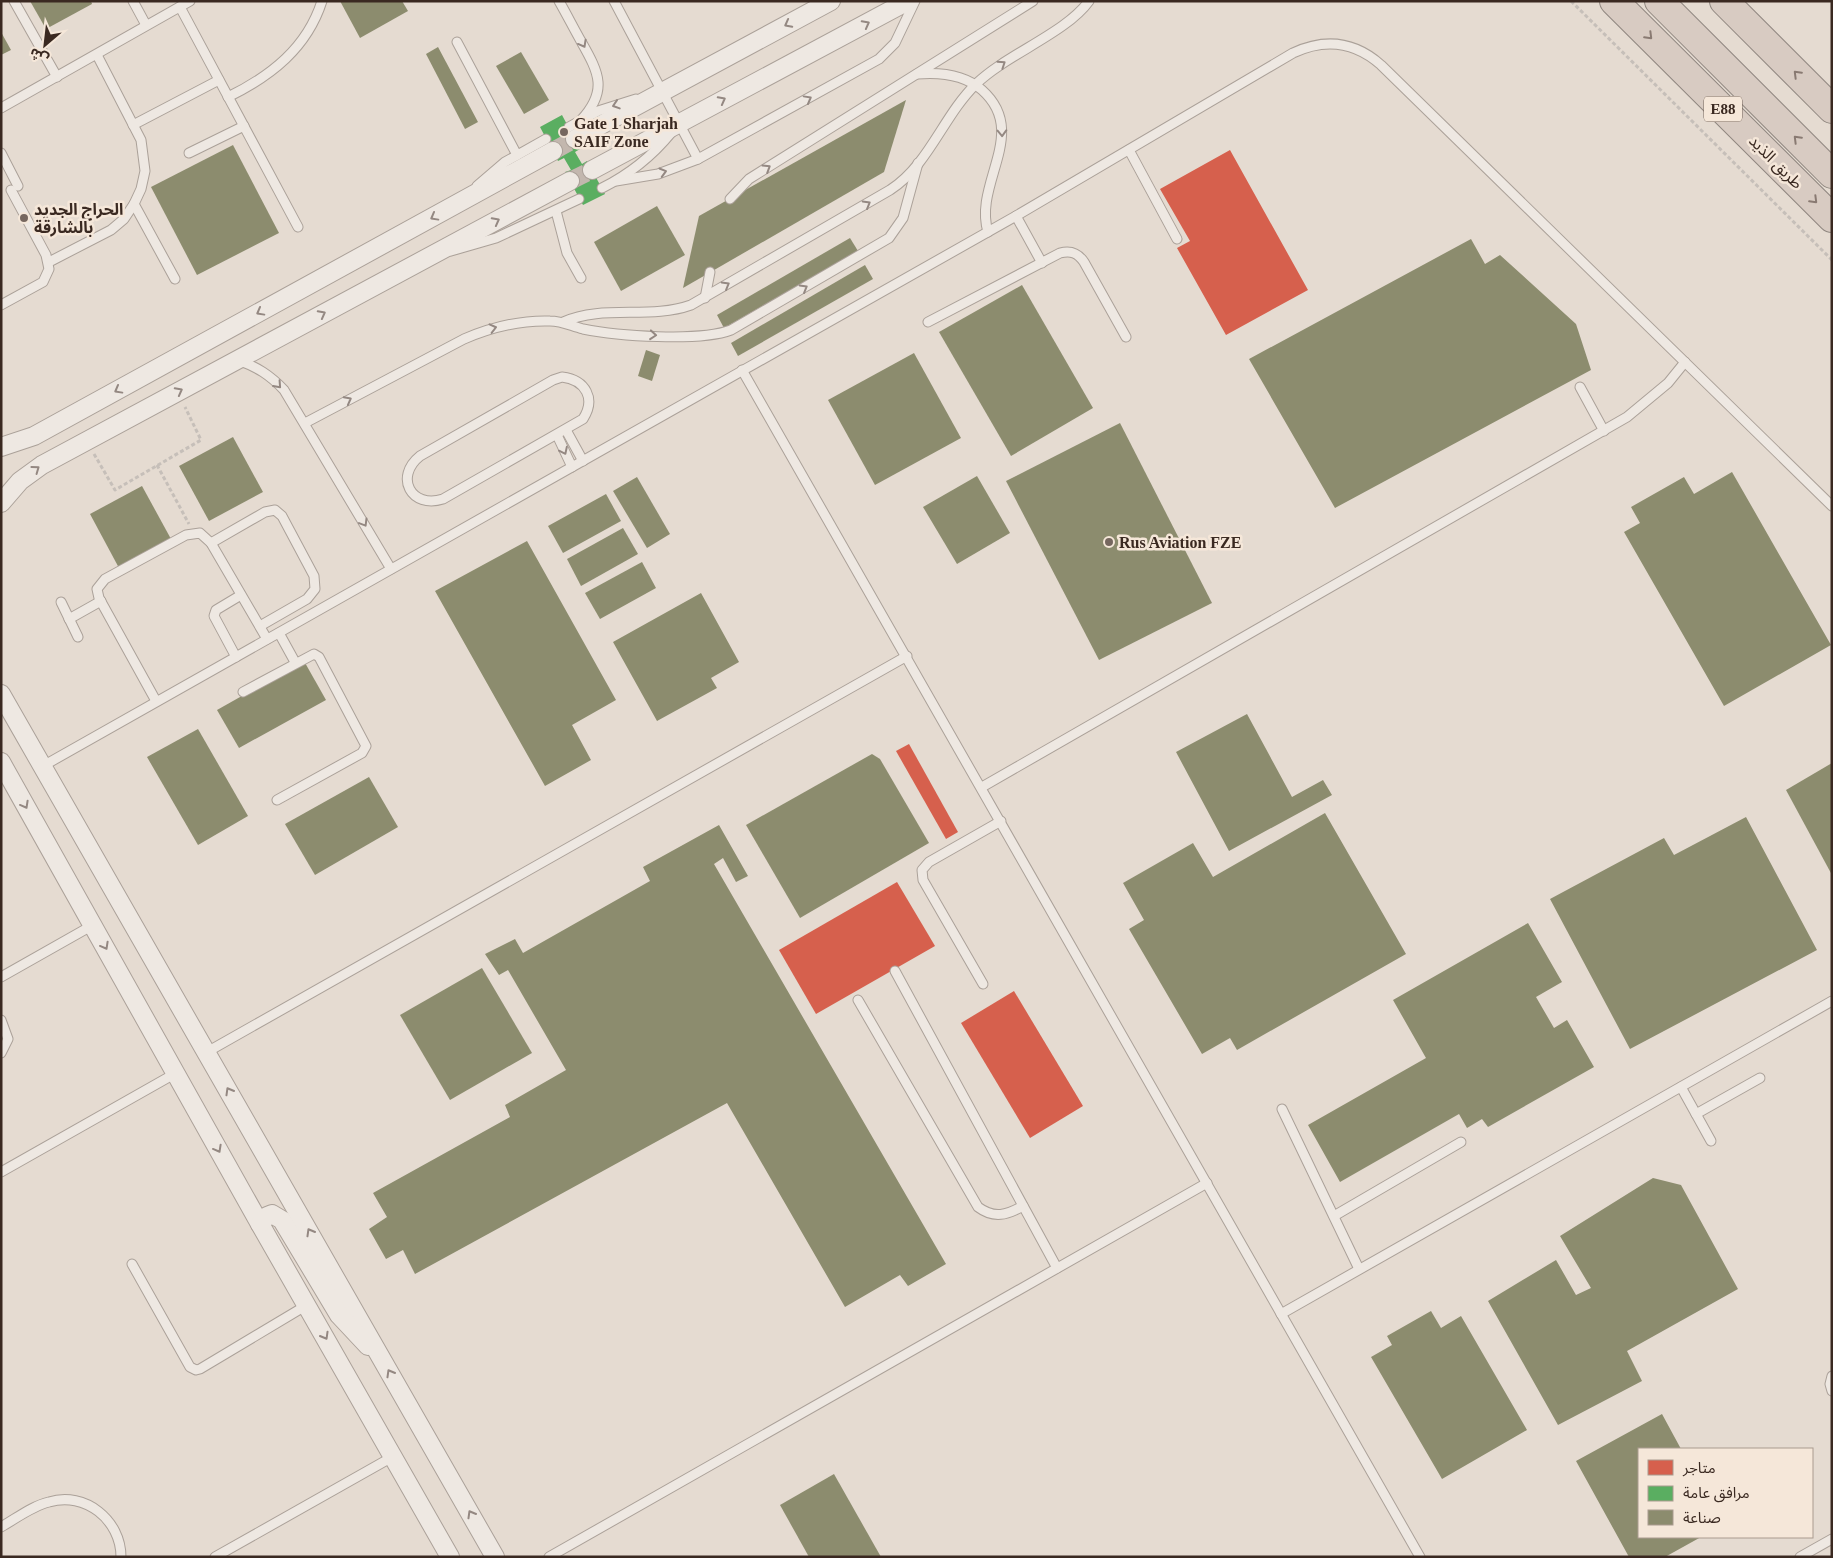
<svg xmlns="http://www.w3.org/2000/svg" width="1833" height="1558" font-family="'Times New Roman','Noto Sans Arabic',serif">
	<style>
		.shops { fill: #d6604d }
		.public { fill: #5aae61 }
		.industry { fill: #8c8c6e }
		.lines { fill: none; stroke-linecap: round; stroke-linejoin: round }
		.street-tunnel { stroke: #c3b7ae; stroke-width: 18; stroke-dasharray: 18 9; stroke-linecap: butt }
		.lane-casing { stroke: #aba199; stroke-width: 11 }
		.street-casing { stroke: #aba199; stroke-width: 20 }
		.highway-casing { stroke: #908780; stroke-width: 30 }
		.path { stroke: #c6bfb9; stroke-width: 3; stroke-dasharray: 4 2.5; stroke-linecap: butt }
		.lane { stroke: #eee8e2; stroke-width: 9 }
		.street { stroke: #eee8e2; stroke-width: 18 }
		.highway { stroke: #d8cbc2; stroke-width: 28 }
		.oneway { stroke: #948882 }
		.oneway2 { stroke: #897a72 }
		.poi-dot { fill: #76675f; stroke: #f5e7d9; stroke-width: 2 }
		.labels { text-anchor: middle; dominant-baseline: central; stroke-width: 5; stroke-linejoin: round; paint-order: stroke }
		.shield { fill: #f5e7d9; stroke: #726258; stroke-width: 1 }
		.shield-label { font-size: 15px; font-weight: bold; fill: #3a2921 }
		.poi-label { font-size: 16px; font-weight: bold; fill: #3a2921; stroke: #f5e7d9; text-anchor: start }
		.street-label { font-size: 16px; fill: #3a2921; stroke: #f5e7d9 }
	</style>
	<rect width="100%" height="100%" fill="#e5dbd1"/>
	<g class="shops">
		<polygon points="1230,150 1308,290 1226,335 1177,248 1190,241 1160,189"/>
		<polygon points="909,744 958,832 946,839 896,751"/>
		<polygon points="897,882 935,946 816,1014 779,950"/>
		<polygon points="1014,991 1083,1106 1030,1138 961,1023"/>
	</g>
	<polygon class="public" points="562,115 580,149 575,152 582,164 587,161 605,194 583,205 565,172 571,170 564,158 558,161 540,127"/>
	<g class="industry">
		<polygon points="30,1 91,1 92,4 46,29"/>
		<polygon points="340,1 402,1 408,11 360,38"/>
		<polygon points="1,32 11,50 1,55"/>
		<polygon points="438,47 478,122 465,129 426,54"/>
		<polygon points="521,52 549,100 524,114 496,66"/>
		<polygon points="906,100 884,172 683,288 699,216"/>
		<polygon points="233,145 279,233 197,275 151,187"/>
		<polygon points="657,206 685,255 621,291 594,242"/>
		<polygon points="850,238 858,251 724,328 717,315"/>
		<polygon points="1471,239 1485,264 1500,255 1576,324 1591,370 1335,508 1249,359"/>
		<polygon points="865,265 873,279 738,356 731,343"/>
		<polygon points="1022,285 1093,408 1011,456 939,332"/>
		<polygon points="646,350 660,355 652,381 638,376"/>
		<polygon points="914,353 961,438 875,485 828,400"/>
		<polygon points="1120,423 1212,603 1099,660 1006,481"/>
		<polygon points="233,437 263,492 209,521 179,466"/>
		<polygon points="1732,472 1831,645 1724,706 1624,532 1640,523 1631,507 1684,477 1694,494"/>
		<polygon points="977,476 1010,533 957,564 923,507"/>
		<polygon points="637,477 670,534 647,548 613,491"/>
		<polygon points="142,486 171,539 119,568 90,514"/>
		<polygon points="606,494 621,521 563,553 548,526"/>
		<polygon points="623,528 638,554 581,586 567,559"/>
		<polygon points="527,541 616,700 572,725 591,760 545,786 435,591"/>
		<polygon points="642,562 656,588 600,619 585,593"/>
		<polygon points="701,593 739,662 711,678 717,688 657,721 613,642"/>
		<polygon points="304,661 326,700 239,748 217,710"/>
		<polygon points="1247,714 1292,797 1323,780 1332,795 1229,851 1176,752"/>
		<polygon points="198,729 248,816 198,845 147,757"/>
		<polygon points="872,754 880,759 929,843 800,918 746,825"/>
		<polygon points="1832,763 1832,875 1786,790"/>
		<polygon points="369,777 398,827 315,875 285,824"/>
		<polygon points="1325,813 1406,954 1237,1050 1230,1038 1202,1054 1129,929 1144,920 1123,883 1193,843 1213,877"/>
		<polygon points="1746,817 1817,950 1630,1049 1550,899 1664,838 1674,855"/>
		<polygon points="719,825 748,876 736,882 723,858 714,864 946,1264 908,1286 900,1275 845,1307 727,1103 415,1274 403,1250 386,1259 369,1229 387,1217 373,1193 510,1117 505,1105 566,1070 508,970 499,975 485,954 515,939 523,953 650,881 643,867"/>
		<polygon points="1528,923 1562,982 1536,997 1554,1028 1567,1020 1594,1067 1488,1127 1482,1119 1467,1128 1459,1114 1340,1182 1308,1125 1426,1058 1393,1000"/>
		<polygon points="482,968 532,1053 450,1100 400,1015"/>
		<polygon points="1653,1178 1681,1185 1738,1289 1627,1351 1642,1381 1558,1425 1488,1301 1556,1260 1576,1295 1591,1288 1560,1236"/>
		<polygon points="1431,1311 1441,1328 1461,1316 1527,1430 1442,1479 1371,1357 1392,1345 1387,1336"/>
		<polygon points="1662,1414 1681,1449 1639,1449 1639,1537 1701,1537 1665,1557 1629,1557 1576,1461"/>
		<polygon points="834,1474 881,1557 809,1557 780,1505"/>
	</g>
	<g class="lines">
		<g class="street-tunnel">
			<polyline points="553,151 575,139"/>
			<polyline points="570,181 592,170"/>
		</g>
		<defs>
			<g id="lane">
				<polyline points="14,1 57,77"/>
				<polyline points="133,1 146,25"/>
				<path d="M559 1C567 15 574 29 582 43 599 73 608 91 581 120"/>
				<polyline points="614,1 698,159"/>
				<polyline points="180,7 298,227"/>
				<polyline points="457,42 517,155"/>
				<path d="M917 74C940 72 964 74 982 90 1030 133 973 183 988 232"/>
				<path d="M228 97C271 76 307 48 322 1"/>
				<polyline points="1,108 190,1"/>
				<polyline points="133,125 219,80"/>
				<polyline points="569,127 598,111 636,99"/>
				<polyline points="1129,150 1177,239"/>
				<polyline points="1,153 18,186"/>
				<polyline points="189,153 244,126"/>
				<polyline points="616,181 658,174 698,159 879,59 895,43 915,1"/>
				<polyline points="477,186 505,162 546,139"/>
				<path d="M602 188C628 175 653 155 671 133"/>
				<polyline points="730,199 749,179 1033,1"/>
				<polyline points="134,204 175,279"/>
				<polyline points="556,211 567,253 581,278"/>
				<polyline points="1016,216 1042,263"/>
				<polyline points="451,251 496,238 579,199"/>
				<polyline points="49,262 111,230 124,219 134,204 141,189 145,171 141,140 97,55"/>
				<polyline points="705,298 710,272"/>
				<polyline points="1,305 43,282 49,269 46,255 11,190"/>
				<path d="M563 322C604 304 649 320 691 305L890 190C929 165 943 116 976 84 1007 54 1066 33 1089 1"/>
				<path d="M928 322 1060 253C1071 250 1078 253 1084 262L1126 337"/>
				<path d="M238 360C257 367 270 375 284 390L391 569"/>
				<polyline points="742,370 1420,1557"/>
				<path d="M562 377C586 380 596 399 583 419L443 499C411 509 394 477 420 456L553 380Z"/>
				<polyline points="1580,387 1604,431"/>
				<path d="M305 423 464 339C492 327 519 320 550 321 562 321 571 326 583 329 617 336 699 342 731 330L889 238 903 218 918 163"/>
				<polyline points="566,430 583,461"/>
				<polyline points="557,435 572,467"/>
				<polyline points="211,543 265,512 275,510 282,516 314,576 315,589 307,599 260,626"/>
				<polyline points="61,602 78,637"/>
				<polyline points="69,619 101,601"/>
				<polyline points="279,633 295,662"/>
				<polyline points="236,657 214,616 216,610 241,595"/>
				<polyline points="243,692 314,654 319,657 366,746 362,753 277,800"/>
				<polyline points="156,701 99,598 97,589 105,579 186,535 200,533 211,543 267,639"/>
				<path d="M43 766 1016 216 1293 53C1325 38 1354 41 1381 65L1832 506"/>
				<polyline points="982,787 1627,417 1668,383 1685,362"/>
				<polyline points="895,971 1057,1268"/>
				<polyline points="1,977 93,925"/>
				<polyline points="983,984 923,880 922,870 929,862 1001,821"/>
				<path d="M858 1000 978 1207C994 1219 1007 1215 1023 1206"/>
				<polyline points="1,1020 8,1039 1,1053"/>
				<polyline points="207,1052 907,656"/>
				<polyline points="1681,1087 1711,1141"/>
				<polyline points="1282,1109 1359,1269"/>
				<polyline points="1696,1114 1760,1078"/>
				<polyline points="1,1172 176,1073"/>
				<polyline points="1334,1216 1461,1142"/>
				<polyline points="132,1264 190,1367 196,1370 200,1369 307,1305"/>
				<polyline points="1281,1314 1832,1001"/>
				<polyline points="1832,1376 1830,1384 1832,1391"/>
				<path d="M1 1527C17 1518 32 1506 49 1502 85 1491 121 1520 121 1557"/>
				<polyline points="215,1557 394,1456"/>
				<polyline points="549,1557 1207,1183"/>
				<polyline points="1800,1557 1832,1539"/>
			</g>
			<g id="street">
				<polyline points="575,139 831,1"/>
				<polyline points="592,170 908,1"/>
				<polyline points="1,447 34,436 553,151"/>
				<polyline points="1,503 20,481 42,465 570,181"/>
				<polyline points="1,694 495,1557"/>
				<polyline points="1,762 260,1224 450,1557"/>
				<polyline points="260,1224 267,1216 272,1214 282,1220 339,1315 368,1346"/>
			</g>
			<g id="highway">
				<polyline points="1614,1 1832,218"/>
				<polyline points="1659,1 1832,174"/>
				<polyline points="1724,1 1832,109"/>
			</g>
		</defs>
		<use href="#lane" class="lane-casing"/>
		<use href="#street" class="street-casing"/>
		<use href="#highway" class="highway-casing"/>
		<g class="path">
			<polyline points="1571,1 1832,260"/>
			<polyline points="94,454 115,490 201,440 185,407"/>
			<polyline points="157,465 189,524"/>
		</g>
		<use href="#lane" class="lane"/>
		<use href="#street" class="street"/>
		<use href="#highway" class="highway"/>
	</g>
	<defs><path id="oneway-chevron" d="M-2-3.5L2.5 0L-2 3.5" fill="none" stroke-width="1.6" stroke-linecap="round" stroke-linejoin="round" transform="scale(1.25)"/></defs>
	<g class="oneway">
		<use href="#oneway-chevron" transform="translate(788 24) rotate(152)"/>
		<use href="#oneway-chevron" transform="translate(866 24) rotate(-28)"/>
		<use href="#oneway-chevron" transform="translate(583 44) rotate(61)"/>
		<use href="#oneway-chevron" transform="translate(1002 64) rotate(-34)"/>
		<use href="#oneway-chevron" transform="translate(808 99) rotate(-29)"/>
		<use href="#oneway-chevron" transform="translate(722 100) rotate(-28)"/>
		<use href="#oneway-chevron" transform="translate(616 105) rotate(162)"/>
		<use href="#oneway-chevron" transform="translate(1002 133) rotate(88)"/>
		<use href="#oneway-chevron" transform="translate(767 168) rotate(-32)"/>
		<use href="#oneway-chevron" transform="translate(663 172) rotate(-16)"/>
		<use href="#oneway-chevron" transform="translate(867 204) rotate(-30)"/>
		<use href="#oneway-chevron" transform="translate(434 217) rotate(151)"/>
		<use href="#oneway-chevron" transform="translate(496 221) rotate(-28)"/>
		<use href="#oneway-chevron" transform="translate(726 285) rotate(-30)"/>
		<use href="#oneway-chevron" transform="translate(804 288) rotate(-30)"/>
		<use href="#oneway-chevron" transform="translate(260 312) rotate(151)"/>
		<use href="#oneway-chevron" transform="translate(322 314) rotate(-28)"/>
		<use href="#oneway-chevron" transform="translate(493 328) rotate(-14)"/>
		<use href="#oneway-chevron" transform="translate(653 335) rotate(5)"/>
		<use href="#oneway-chevron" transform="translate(278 385) rotate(48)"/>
		<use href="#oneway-chevron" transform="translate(118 390) rotate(151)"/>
		<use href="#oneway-chevron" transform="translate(179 391) rotate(-28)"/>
		<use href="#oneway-chevron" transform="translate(348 400) rotate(-28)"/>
		<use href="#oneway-chevron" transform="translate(564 451) rotate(64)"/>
		<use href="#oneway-chevron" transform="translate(36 469) rotate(-36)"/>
		<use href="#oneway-chevron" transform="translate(364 523) rotate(59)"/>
		<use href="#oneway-chevron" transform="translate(25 805) rotate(61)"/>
		<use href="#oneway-chevron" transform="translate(105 946) rotate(61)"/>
		<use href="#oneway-chevron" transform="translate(229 1091) rotate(-120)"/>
		<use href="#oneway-chevron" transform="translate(218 1149) rotate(61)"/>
		<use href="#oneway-chevron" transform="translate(310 1232) rotate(-120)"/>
		<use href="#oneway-chevron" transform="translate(325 1336) rotate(60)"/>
		<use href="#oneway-chevron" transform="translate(390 1373) rotate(-120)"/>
		<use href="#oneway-chevron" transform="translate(471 1514) rotate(-120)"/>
	</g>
	<g class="oneway2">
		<use href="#oneway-chevron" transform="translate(1649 36) rotate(45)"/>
		<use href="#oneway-chevron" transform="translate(1797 74) rotate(-135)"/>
		<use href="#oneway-chevron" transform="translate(1797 139) rotate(-135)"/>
		<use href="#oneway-chevron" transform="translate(1814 200) rotate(45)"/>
	</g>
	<g class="poi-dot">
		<circle cx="564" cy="132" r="5"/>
		<circle cx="24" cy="218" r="5"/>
		<circle cx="1109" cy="542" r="5"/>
	</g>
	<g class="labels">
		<rect class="shield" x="1704" y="96.5" width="38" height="25" rx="4"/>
		<g class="shield-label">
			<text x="1723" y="109">E88</text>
		</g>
		<g class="poi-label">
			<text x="574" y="123">Gate 1 Sharjah<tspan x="574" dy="18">SAIF Zone</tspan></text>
			<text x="34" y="209">الحراج الجديد<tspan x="34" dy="18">بالشارقة</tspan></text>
			<text x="1119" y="542">Rus Aviation FZE</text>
		</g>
		<g class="street-label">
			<text transform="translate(1776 162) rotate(45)">طريق الذيد</text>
		</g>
	</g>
	<rect width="1833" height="1558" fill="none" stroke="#3a2921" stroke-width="5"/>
	<rect x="1638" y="1448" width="175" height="90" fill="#f5e7d9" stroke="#aa9b8f"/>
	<rect x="1648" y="1460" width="25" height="15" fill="#d6604d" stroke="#aa9b8f"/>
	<text x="1683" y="1473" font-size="15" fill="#3a2921">متاجر</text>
	<rect x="1648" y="1486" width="25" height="15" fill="#5aae61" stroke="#aa9b8f"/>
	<text x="1683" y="1498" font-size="15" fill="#3a2921">مرافق عامة</text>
	<rect x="1648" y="1510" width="25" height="15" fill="#8c8c6e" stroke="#aa9b8f"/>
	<text x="1683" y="1523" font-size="15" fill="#3a2921">صناعة</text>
	<g transform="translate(45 45) rotate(208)" stroke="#f5e7d9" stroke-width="4" paint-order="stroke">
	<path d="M0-4L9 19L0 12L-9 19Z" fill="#3a2921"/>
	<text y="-8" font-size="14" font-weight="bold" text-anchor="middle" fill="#3a2921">ش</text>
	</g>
</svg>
